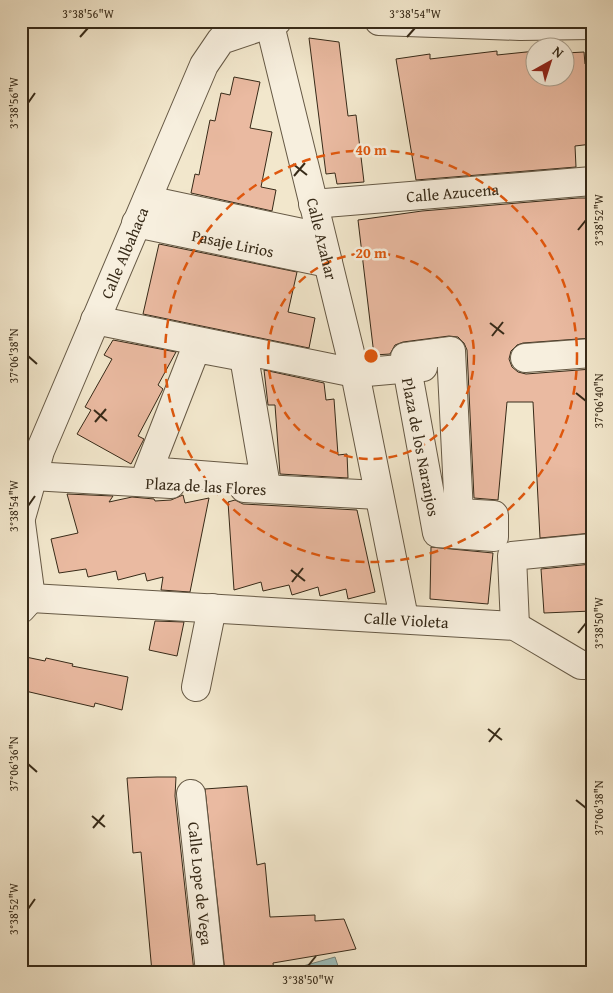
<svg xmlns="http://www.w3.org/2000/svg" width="613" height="993" font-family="'Gentium Book Plus',serif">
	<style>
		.water { fill: #9cbfbd; stroke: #74837b }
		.building { fill: #eabaa1; stroke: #372a18 }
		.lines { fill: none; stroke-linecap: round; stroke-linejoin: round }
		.street-casing { stroke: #665945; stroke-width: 30 }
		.street { stroke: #f7efde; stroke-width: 28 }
		.ticks { fill: none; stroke: #372a18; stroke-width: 2 }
		.ring { fill: none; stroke: #df570d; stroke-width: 2.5; stroke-dasharray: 9 6 }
		.labels { text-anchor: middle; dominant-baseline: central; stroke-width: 5; stroke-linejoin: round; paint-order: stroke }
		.street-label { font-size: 16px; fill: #372a18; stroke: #f7efde }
		.centre { fill: #df570d; stroke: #f7efde; stroke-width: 2.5 }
		.ring-label { font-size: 15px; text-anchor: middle; font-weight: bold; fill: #df570d; stroke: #f7efde; stroke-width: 5; stroke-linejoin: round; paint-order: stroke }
		.neatline { fill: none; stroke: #372a18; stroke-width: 2 }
		.ticks-label { font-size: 12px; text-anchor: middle; fill: #372a18 }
	</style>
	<rect width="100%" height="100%" fill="#f2e7cc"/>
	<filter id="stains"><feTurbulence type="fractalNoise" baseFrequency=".004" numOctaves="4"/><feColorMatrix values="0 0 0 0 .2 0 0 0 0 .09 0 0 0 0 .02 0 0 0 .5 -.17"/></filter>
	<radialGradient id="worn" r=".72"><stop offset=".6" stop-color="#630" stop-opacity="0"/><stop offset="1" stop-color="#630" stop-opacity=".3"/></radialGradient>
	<polygon class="water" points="335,957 340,972 304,972 303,966"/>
	<g class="building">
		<polygon points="309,38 339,42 348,116 356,115 364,182 337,184 335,173 326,174"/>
		<polygon points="497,51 497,55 536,51 536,78 566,78 566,53 584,52 585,64 592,63 592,144 575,146 576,167 416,180 396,59 430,54 430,59"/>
		<polygon points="234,77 260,82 250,128 272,132 261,187 276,190 272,211 191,193 195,174 199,175 210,120 215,121 221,93 230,95"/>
		<polygon points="578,198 592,198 592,338 523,343 517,345 511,351 509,359 512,367 518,372 526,374 592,369 592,533 540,538 533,402 507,402 498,500 474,498 467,350 464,343 458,337 449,336 403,342 395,345 390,354 374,355 358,220 422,211"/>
		<polygon points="159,244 297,272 288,312 315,318 309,348 143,314"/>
		<polygon points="113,340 176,352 158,385 163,389 138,436 144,439 131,464 77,434 91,410 85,407 112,359 104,355"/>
		<polygon points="264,370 324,383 326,400 334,399 338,455 347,454 348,478 280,474 275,405 268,405"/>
		<polygon points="67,494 113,496 109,502 132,497 154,499 155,501 171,500 183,495 185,503 209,498 190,592 161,590 163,577 147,581 145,573 118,580 116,571 88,577 86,569 59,573 51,539 78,533"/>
		<polygon points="235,500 243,504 357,510 375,592 348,599 346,589 320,596 318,587 292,595 289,585 263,591 261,582 234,590 228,502"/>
		<polygon points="431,547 493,553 488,604 430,599"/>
		<polygon points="592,564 592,611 544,613 541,569"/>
		<polygon points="155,621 184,622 177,656 149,650"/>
		<polygon points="21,656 45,661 46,658 73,664 72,666 128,677 122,710 95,703 94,707 21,690"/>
		<polygon points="157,777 176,777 175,796 194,972 152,972 141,852 133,853 127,778"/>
		<polygon points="247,786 257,865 265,863 270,917 315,915 315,921 344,919 356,949 273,963 274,972 225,972 205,789"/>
	</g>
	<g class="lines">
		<defs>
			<g id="street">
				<polyline points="379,21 520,26 592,25"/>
				<path id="s1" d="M270 25 355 373 404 618"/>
				<polyline points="147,200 321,237"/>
				<path id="s2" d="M313 204 592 181"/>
				<path id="s3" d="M136 223 328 263"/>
				<polyline points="95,320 355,373 423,367"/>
				<polygon points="196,348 244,357 265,480 148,471"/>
				<polygon points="451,351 459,513 494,515 494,537 437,533 405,357"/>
				<polyline points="525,358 592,353"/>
				<polyline points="32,476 171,484"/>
				<polyline points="244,488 379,495"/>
				<path id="s4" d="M21 518 40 451 204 65 221 40 277 21"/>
				<polyline points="21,523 31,598 21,609"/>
				<path id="s5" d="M31 598 515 626 581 665H592"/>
				<polyline points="515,626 512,556 592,548"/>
				<polyline points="196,687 212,608"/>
				<path id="s6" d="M191 794 210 972"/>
			</g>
		</defs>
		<use href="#street" class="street-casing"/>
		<use href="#street" class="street"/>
	</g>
	<path class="ticks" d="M80 37 88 28M407 37 415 28M28 103 35 93M293 164 307 175M294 176 305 163M578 230 586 220M490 323 504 334M492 336 503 322M28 356 37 364M576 393 586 401M94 410 107 421M95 422 106 409M28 506 35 496M291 570 305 581M292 582 303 568M578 633 586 623M488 729 502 740M489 742 500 728M28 764 37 772M576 800 586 808M92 816 105 827M93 828 104 815M28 909 35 899M308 966 316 956"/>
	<g class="ring">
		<circle cx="371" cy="356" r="103"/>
		<circle cx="371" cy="356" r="206"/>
	</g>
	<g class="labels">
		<g class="street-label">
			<text stroke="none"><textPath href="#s2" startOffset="140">Calle Azucena</textPath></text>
			<text stroke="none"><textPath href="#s1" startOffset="220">Calle Azahar</textPath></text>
			<text stroke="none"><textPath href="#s3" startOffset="99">Pasaje Lirios</textPath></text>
			<text stroke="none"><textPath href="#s4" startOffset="285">Calle Albahaca</textPath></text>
			<text transform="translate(421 447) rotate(79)">Plaza de los Naranjos</text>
			<text transform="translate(206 486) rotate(3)">Plaza de las Flores</text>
			<text stroke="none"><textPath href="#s5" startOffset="376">Calle Violeta</textPath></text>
			<text stroke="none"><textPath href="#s6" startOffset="90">Calle Lope de Vega</textPath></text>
		</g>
	</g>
	<circle cx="371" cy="356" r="8" class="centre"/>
	<g class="ring-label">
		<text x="371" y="155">40 m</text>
		<text x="371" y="258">20 m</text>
	</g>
	<rect width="613" height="993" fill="none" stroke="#f2e7cc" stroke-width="55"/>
	<g transform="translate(550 62) rotate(39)"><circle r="24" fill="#f7efde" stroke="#aaa08f"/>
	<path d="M0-4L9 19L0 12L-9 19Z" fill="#8f2418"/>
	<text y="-8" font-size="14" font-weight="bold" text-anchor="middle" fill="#372a18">N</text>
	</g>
	<rect x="28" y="28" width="558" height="938" class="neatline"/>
	<g class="ticks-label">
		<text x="88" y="18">3°38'56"W</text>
		<text x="415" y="18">3°38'54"W</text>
		<text transform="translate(14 103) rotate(-90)" y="4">3°38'56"W</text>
		<text transform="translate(599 220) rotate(-90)" y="4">3°38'52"W</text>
		<text transform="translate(14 356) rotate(-90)" y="4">37°06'38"N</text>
		<text transform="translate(599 401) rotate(-90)" y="4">37°06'40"N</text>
		<text transform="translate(14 506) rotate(-90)" y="4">3°38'54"W</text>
		<text transform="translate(599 623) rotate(-90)" y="4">3°38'50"W</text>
		<text transform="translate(14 764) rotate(-90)" y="4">37°06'36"N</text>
		<text transform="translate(599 808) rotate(-90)" y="4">37°06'38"N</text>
		<text transform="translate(14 909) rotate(-90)" y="4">3°38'52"W</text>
		<text x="308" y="984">3°38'50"W</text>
	</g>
	<rect width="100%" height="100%" filter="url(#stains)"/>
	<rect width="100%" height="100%" fill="url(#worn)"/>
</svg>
